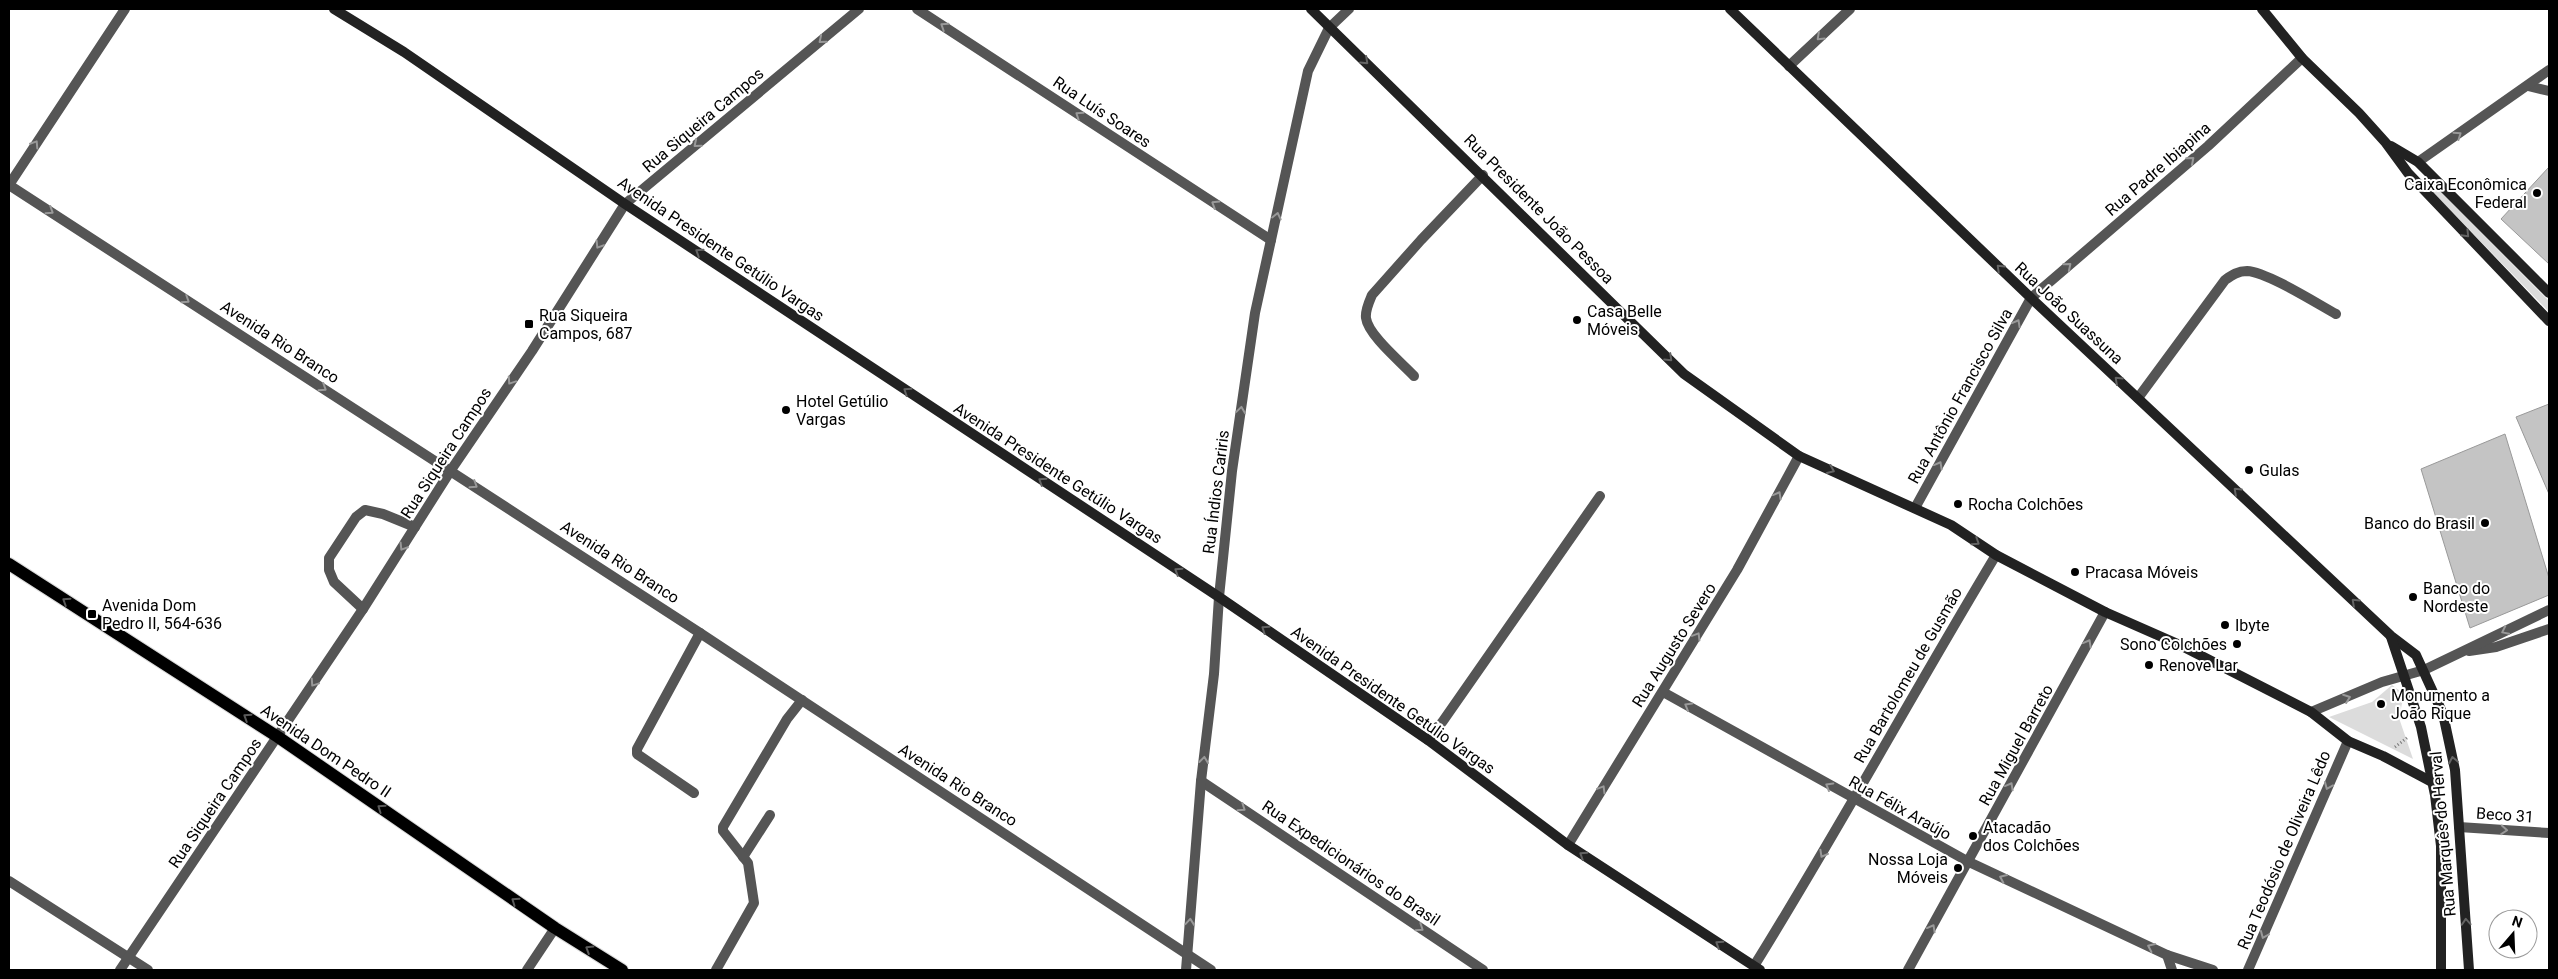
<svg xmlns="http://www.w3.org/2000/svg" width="2558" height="979" font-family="Roboto,sans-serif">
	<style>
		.green { fill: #dcdcdc }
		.building { fill: #c4c4c4; stroke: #999 }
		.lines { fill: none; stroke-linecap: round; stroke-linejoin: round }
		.primary-casing { stroke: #dbdbdb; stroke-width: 14 }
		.path { stroke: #777; stroke-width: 3; stroke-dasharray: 1 2.5; stroke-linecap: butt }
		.service { stroke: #555; stroke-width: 10 }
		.minor { stroke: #555; stroke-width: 10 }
		.tertiary { stroke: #555; stroke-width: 10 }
		.secondary { stroke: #222; stroke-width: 10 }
		.primary { stroke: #000; stroke-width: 12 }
		.oneway { stroke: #999 }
		.oneway2 { stroke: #646464 }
		.oneway3 { stroke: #595959 }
		.poi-dot { fill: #000; stroke: #fff; stroke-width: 2 }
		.labels { text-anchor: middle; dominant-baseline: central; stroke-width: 4; stroke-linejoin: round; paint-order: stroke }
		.street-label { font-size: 16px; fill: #000; stroke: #fff }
		.poi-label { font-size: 16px; fill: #000; stroke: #fff; text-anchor: start }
	</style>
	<rect width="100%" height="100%" fill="#fff"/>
	<g class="green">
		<polygon points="2426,177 2549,301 2549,312 2421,180"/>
		<polygon points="2392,685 2404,694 2399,718 2413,759 2329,717 2372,702"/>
	</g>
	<g class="building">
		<polygon points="2549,167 2549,264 2501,219"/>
		<polygon points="2549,404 2549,494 2516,417"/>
		<polygon points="2505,434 2549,578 2549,595 2470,628 2421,469"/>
	</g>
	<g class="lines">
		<defs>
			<polyline id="primary" points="9,564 278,737 555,928 622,970"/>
		</defs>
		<use href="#primary" class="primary-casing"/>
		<polyline class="path" points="2395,747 2408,737"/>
		<g class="service">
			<path d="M1414 376C1402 363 1368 335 1366 318 1365 310 1369 302 1372 295L1421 240 1483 175"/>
			<path d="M2138 398 2225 280C2232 275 2238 271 2247 271 2267 272 2316 303 2336 314"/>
			<polyline points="363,609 334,582 329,570 329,558 356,517 365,510 383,514 415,527"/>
			<polyline points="1428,740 1443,721 1600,496"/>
			<polyline points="694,793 637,754 637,749 700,633"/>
			<polyline points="743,857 770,815"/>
			<polyline points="716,970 754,903 748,863 723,831 723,827 787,719 802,700"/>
		</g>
		<g class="minor">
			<polyline points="917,9 1271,240"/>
			<polyline points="1789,66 1850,9"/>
			<polyline points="2528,86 2549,91"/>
			<polyline points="9,185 700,633 1211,970"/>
			<polyline points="1915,508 2031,298 2208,146 2302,58"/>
			<polyline points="1663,692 1969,862 2167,955 2213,970"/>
			<polyline points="1201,781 1483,970"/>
			<polyline points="2459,827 2549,833"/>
			<polyline points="1568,845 1737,570 1799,456"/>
			<polyline points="9,881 148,970"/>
			<polyline points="2167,955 2172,970"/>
			<path d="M1754 966C1838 831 1914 691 1996 555"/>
			<polyline points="527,970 555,928"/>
			<polyline points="1908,970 2105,612"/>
			<polyline points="2248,970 2348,741"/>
		</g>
		<g class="tertiary">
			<polyline points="2418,162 2549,70"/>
			<polyline points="9,185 125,9"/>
			<polyline points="2469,651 2496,647 2549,629"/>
			<polyline points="2311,712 2382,682 2424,670 2549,610"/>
			<polyline points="120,970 363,609 451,470 532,351 625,204 859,9"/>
			<polyline points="1186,970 1201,781 1214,674 1219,597 1232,471 1255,313 1308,71 1329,28 1349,9"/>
		</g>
		<g class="secondary">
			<polyline points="334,9 404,52 625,204 1219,597 1428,740 1568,845 1760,970"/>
			<polyline points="1311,9 1684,374 1799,456 1951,525 1996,555 2105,612 2180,645 2311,712 2348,741 2383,756 2432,782"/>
			<polyline points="1730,9 2031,298 2391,636 2416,655 2443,714 2455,770 2469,970"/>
			<polyline points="2262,9 2302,58 2359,113 2386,143 2408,173 2549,321"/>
			<polyline points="2391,146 2418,162 2549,293"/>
			<polyline points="2391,637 2421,727 2435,795 2441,846 2441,970"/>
		</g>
		<use href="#primary" class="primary"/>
	</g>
	<defs><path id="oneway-chevron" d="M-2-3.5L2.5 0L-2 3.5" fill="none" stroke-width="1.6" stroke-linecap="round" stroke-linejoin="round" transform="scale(1.25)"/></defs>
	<g class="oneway">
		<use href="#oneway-chevron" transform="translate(944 26) rotate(-147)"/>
		<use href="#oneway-chevron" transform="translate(1820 37) rotate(137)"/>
		<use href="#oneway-chevron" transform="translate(822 40) rotate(140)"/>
		<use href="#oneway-chevron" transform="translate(1079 115) rotate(-146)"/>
		<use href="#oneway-chevron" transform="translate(2458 135) rotate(-35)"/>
		<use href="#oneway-chevron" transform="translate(35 144) rotate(-57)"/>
		<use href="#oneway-chevron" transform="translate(697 144) rotate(140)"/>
		<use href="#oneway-chevron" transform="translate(2191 160) rotate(-41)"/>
		<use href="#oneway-chevron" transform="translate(1215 204) rotate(-148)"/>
		<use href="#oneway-chevron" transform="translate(50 211) rotate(33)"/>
		<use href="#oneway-chevron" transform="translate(1277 216) rotate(-77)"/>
		<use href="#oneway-chevron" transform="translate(599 245) rotate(122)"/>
		<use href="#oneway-chevron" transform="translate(2068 266) rotate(-40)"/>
		<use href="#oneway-chevron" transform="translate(186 300) rotate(33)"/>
		<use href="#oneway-chevron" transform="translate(2017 323) rotate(-61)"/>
		<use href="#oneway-chevron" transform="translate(511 381) rotate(124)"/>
		<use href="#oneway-chevron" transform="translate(323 388) rotate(33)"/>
		<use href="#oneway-chevron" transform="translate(1241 410) rotate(-82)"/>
		<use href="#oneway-chevron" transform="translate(1939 465) rotate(-61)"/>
		<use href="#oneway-chevron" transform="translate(474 485) rotate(33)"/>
		<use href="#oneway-chevron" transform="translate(1778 495) rotate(-61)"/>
		<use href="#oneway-chevron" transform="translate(403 547) rotate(122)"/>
		<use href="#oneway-chevron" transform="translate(2505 631) rotate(154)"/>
		<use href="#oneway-chevron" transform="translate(1697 636) rotate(-59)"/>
		<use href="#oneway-chevron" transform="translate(2088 643) rotate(-61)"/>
		<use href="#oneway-chevron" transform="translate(314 683) rotate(124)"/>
		<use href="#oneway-chevron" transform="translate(2347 698) rotate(-20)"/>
		<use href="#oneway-chevron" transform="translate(1688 706) rotate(-150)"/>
		<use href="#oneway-chevron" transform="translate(1204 760) rotate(-83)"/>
		<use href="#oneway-chevron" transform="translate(1829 786) rotate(-150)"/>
		<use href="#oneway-chevron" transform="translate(2010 786) rotate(-61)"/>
		<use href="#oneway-chevron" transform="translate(2328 786) rotate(113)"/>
		<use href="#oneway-chevron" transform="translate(1602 789) rotate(-59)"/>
		<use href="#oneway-chevron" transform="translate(1242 808) rotate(34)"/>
		<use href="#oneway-chevron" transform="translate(2504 830) rotate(4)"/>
		<use href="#oneway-chevron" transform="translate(1823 854) rotate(119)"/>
		<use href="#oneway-chevron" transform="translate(2003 878) rotate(-155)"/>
		<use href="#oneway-chevron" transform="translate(1190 922) rotate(-85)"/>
		<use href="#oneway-chevron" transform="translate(1420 928) rotate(34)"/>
		<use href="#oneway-chevron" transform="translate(1932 928) rotate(-61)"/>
		<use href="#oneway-chevron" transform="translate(2264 935) rotate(113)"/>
		<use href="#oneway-chevron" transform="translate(2151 947) rotate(-155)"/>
	</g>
	<g class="oneway2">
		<use href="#oneway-chevron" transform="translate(1365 61) rotate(43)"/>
		<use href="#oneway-chevron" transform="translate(2466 234) rotate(46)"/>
		<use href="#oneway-chevron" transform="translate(699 252) rotate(-147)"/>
		<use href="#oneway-chevron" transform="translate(2000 268) rotate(-136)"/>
		<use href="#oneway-chevron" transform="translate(1669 358) rotate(44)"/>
		<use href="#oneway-chevron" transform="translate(2118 380) rotate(-137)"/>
		<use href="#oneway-chevron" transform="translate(907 391) rotate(-146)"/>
		<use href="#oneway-chevron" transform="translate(1831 470) rotate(24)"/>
		<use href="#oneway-chevron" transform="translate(1042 481) rotate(-147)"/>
		<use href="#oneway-chevron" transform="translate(2237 491) rotate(-137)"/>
		<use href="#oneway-chevron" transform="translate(1976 542) rotate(33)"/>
		<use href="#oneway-chevron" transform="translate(1178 571) rotate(-147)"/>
		<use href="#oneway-chevron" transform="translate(2355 602) rotate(-137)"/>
		<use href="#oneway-chevron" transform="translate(1265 629) rotate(-146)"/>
		<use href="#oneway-chevron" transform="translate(2453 760) rotate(-101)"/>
		<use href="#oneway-chevron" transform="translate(1583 855) rotate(-147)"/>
		<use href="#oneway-chevron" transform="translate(2466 922) rotate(-94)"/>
		<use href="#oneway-chevron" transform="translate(1719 944) rotate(-147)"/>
	</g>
	<g class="oneway3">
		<use href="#oneway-chevron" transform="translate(66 601) rotate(-147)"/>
		<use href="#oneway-chevron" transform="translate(247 717) rotate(-147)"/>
		<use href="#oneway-chevron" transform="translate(381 808) rotate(-145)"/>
		<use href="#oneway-chevron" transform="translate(515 901) rotate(-145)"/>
		<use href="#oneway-chevron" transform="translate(589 949) rotate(-148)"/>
	</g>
	<g class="poi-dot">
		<circle cx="2537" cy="193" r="5"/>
		<circle cx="1577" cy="320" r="5"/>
		<rect x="524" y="319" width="10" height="10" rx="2.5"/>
		<circle cx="786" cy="410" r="5"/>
		<circle cx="2249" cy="470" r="5"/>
		<circle cx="1958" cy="504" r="5"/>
		<circle cx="2485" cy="523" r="5"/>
		<circle cx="2075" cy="572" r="5"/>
		<circle cx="2413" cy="597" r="5"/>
		<rect x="87" y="609" width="10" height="10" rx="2.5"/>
		<circle cx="2225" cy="625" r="5"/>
		<circle cx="2237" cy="644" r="5"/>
		<circle cx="2149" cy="665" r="5"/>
		<circle cx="2381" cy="704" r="5"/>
		<circle cx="1973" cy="836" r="5"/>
		<circle cx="1958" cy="868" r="5"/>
	</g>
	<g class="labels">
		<g class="street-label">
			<text transform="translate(1102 112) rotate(34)">Rua Luís Soares</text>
			<text transform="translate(703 120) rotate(-40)">Rua Siqueira Campos</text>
			<text transform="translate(2158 169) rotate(-41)">Rua Padre Ibiapina</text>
			<text transform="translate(1539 209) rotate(45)">Rua Presidente João Pessoa</text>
			<text transform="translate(721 249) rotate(34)">Avenida Presidente Getúlio Vargas</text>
			<text transform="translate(2069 313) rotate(43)">Rua João Suassuna</text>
			<text transform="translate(280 342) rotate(33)">Avenida Rio Branco</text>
			<text transform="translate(1960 396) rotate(-61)">Rua Antônio Francisco Silva</text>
			<text transform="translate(446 453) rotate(-57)">Rua Siqueira Campos</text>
			<text transform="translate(1058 473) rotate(33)">Avenida Presidente Getúlio Vargas</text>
			<text transform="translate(1216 492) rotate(-83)">Rua Índios Cariris</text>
			<text transform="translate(620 562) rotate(33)">Avenida Rio Branco</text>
			<text transform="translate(1674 645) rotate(-58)">Rua Augusto Severo</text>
			<text transform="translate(1908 675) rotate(-60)">Rua Bartolomeu de Gusmão</text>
			<text transform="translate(1393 700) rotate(35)">Avenida Presidente Getúlio Vargas</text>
			<text transform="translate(2016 745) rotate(-61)">Rua Miguel Barreto</text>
			<text transform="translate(326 751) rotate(34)">Avenida Dom Pedro II</text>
			<text transform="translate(958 785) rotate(33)">Avenida Rio Branco</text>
			<text transform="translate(215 803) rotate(-56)">Rua Siqueira Campos</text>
			<text transform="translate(1900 808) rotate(29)">Rua Félix Araújo</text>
			<text transform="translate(2505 815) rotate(4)">Beco 31</text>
			<text transform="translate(2443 834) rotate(-95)">Rua Marquês do Herval</text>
			<text transform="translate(2284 850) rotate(-67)">Rua Teodósio de Oliveira Lêdo</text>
			<text transform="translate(1351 863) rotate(34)">Rua Expedicionários do Brasil</text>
		</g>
		<g class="poi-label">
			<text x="2527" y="184" text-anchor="end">Caixa Econômica<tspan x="2527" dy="18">Federal</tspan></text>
			<text x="1587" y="311">Casa Belle<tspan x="1587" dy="18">Móveis</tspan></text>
			<text x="539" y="315">Rua Siqueira<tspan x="539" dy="18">Campos, 687</tspan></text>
			<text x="796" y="401">Hotel Getúlio<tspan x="796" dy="18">Vargas</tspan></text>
			<text x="2259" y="470">Gulas</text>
			<text x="1968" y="504">Rocha Colchões</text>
			<text x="2475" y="523" text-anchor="end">Banco do Brasil</text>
			<text x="2085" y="572">Pracasa Móveis</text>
			<text x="2423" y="588">Banco do<tspan x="2423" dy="18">Nordeste</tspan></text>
			<text x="102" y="605">Avenida Dom<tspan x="102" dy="18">Pedro II, 564-636</tspan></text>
			<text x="2235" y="625">Ibyte</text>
			<text x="2227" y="644" text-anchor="end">Sono Colchões</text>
			<text x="2159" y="665">Renove Lar</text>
			<text x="2391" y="695">Monumento a<tspan x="2391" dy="18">João Rique</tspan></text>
			<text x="1983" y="827">Atacadão<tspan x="1983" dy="18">dos Colchões</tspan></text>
			<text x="1948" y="859" text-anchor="end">Nossa Loja<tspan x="1948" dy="18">Móveis</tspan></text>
		</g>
	</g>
	<rect width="2558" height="979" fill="none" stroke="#000000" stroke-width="20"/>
	<g transform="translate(2513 934) rotate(19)"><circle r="24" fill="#ffffff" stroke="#999999"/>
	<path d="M0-4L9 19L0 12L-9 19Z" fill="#000000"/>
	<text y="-8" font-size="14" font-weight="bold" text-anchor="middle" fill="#000000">N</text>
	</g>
</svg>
